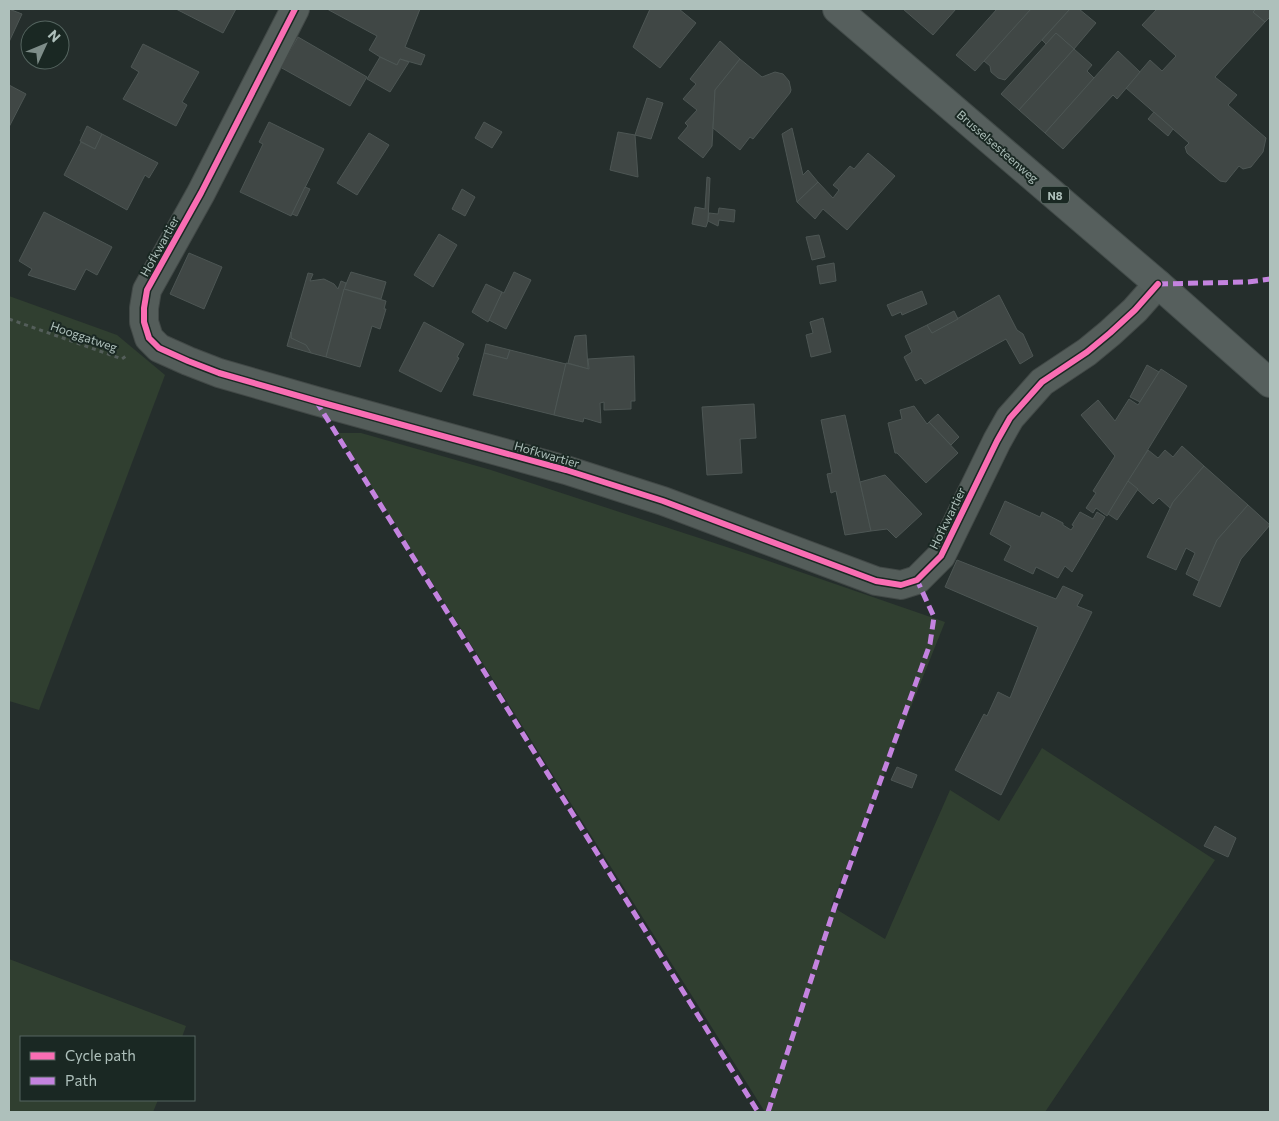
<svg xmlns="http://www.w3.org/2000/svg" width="1279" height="1121" font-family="Commissioner,sans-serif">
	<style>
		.green { fill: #303f30 }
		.building { fill: #404745; stroke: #4d5654 }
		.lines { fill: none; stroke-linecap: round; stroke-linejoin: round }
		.minor-casing { stroke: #424947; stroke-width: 30 }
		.major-casing { stroke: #424b49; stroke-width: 30 }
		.path { stroke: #545e5a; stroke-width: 3; stroke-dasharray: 4 4; stroke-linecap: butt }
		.minor { stroke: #545d5a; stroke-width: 28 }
		.major { stroke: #565f5d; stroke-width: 28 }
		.quiet { stroke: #c483df; stroke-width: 5; stroke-dasharray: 10 5; stroke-linecap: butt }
		.cycleway-casing { stroke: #1a2823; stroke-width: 9 }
		.cycleway { stroke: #f96db3; stroke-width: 6 }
		.labels { text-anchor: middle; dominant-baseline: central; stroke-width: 4; stroke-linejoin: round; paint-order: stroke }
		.shield { fill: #1a2823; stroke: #82928d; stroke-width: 1 }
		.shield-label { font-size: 11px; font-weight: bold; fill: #aec0bb }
		.street-label { font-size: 12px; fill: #aec0bb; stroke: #1a2823 }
	</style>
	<rect width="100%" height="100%" fill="#252e2c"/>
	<g class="green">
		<polygon points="9,296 117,335 165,375 39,710 9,701"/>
		<polygon points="338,433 361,433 491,470 745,553 945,622 831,906 885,939 950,790 999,821 1042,748 1215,860 1045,1112 765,1112"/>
		<polygon points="9,959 186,1026 182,1037 21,1037 21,1100 158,1100 153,1112 9,1112"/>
	</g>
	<g class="building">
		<polygon points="9,9 22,14 9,42"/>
		<polygon points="176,9 236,9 223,33"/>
		<polygon points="327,9 420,9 405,47 425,55 421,65 400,59 397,65 380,57 369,50 377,36"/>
		<polygon points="650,9 679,9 696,23 660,68 633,47"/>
		<polygon points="903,9 956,9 933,35"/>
		<polygon points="997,9 1031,9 975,71 956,55"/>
		<polygon points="1031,9 1070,9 1005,80 998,78 991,72 990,66 984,61"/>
		<polygon points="1070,9 1079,9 1096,23 1074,49 1056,33 1046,44 1042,40"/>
		<polygon points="1157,9 1256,9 1253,12 1265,22 1215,77 1237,95 1228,105 1266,138 1263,152 1251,167 1243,169 1239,166 1226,182 1220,181 1187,153 1185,147 1189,143 1126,88 1150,60 1162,71 1176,56 1142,25"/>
		<polygon points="1256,9 1270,9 1270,17 1265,22 1253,12"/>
		<polygon points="1056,33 1074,49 1019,110 1001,94"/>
		<polygon points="298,37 367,77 350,106 280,67"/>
		<polygon points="720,41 740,59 715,90 712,146 703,158 678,138 688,126 685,123 697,110 683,99 696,84 690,79"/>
		<polygon points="143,44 199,72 182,102 187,105 176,126 123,99 139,72 131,67"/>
		<polygon points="1074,49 1092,65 1087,71 1094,78 1045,133 1019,110"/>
		<polygon points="1118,51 1140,72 1117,99 1113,95 1063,149 1045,133"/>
		<polygon points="380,57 397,65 400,59 409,62 390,92 367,79"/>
		<polygon points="740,59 762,77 775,72 783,74 789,81 791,90 790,93 753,139 750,137 740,150 713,128 715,90"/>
		<polygon points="9,85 26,94 9,127"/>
		<polygon points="647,98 663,103 651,139 635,135"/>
		<polygon points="1154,112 1173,129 1168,136 1148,119"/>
		<polygon points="269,122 324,149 291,216 240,192 263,144 259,142"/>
		<polygon points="484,122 502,132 492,148 475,138"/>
		<polygon points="87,126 102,134 95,149 80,141"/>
		<polygon points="792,128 803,175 808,170 818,182 797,202 782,134"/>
		<polygon points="618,132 635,135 638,177 610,170"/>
		<polygon points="369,133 389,145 357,195 337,183"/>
		<polygon points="102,134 158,163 149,178 145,175 127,210 64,175 81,142 95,149"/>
		<polygon points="868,153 895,176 847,230 823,209 815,219 797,202 818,182 833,198 839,190 833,185 850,166 854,169"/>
		<polygon points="707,177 710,178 708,221 706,227 692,224 695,207 705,209"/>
		<polygon points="305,187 310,189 297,216 292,214"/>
		<polygon points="462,189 475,197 465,216 452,209"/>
		<polygon points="719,208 735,210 734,222 719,220 718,226 708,221 709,213 718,214"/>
		<polygon points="44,212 112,247 97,275 86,269 75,290 28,275 32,269 19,261"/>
		<polygon points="439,234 457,245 433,287 414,275"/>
		<polygon points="819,235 825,257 812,260 806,237"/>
		<polygon points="189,253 222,267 204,309 170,294"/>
		<polygon points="834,263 836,281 820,284 817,266"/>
		<polygon points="351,272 386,282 381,299 344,289"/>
		<polygon points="514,272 531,280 506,329 489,320 502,292 504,293"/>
		<polygon points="308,273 313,274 310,281 324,279 334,284 338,289 341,281 346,283 326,357 311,353 306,345 291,338 291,332"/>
		<polygon points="486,284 502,292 488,322 472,312"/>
		<polygon points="344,289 386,301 384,309 386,309 380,329 372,326 360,367 326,357"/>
		<polygon points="922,291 927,304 902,315 901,312 892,316 887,305"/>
		<polygon points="999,295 1017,330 1023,334 1033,356 1020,364 1006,339 925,384 921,378 916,381 904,357 912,352 905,336 927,325 932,333"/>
		<polygon points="954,311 958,319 932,333 927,325"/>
		<polygon points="823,318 831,352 811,357 806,335 813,333 810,322"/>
		<polygon points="424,322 464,344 457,357 459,358 441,392 399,371"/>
		<polygon points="291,332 291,338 306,345 311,353 287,346"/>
		<polygon points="586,335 588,369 568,363 575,336"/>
		<polygon points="486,344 510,350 507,359 484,353"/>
		<polygon points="510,350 566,364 554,415 473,395 484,353 507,359"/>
		<polygon points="634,356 635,401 631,401 631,409 604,410 604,402 600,403 601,423 584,418 583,422 554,415 566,363 589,369 588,359"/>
		<polygon points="1147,365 1159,372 1140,402 1130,397"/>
		<polygon points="1161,369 1187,386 1107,516 1096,508 1093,513 1086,508 1096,493 1093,491 1115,456 1081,415 1098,400 1115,421 1129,399 1138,405"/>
		<polygon points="754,404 756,438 740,439 742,473 707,475 702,407"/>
		<polygon points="914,406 927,424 929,422 958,453 926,483 897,453 895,453 888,423 902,419 900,410"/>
		<polygon points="938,414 959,437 951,445 929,422"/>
		<polygon points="845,415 871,531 845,535 836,491 831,493 827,474 832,473 821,420"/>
		<polygon points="1182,446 1204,466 1173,502 1170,508 1159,498 1153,504 1128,481 1148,450 1158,458 1165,450 1173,457"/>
		<polygon points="1204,466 1248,505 1217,540 1199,581 1186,574 1195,553 1186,548 1176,570 1147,557 1173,502"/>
		<polygon points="885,475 922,514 896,538 887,529 871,531 860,482"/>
		<polygon points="1128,481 1138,489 1117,520 1108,514"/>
		<polygon points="1005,501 1040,517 1042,512 1063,523 1063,525 1071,530 1074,526 1072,525 1080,512 1093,519 1097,512 1105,517 1072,572 1065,566 1058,578 1036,567 1033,574 1004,560 1011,546 990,534"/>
		<polygon points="1248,505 1270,525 1241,559 1220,607 1193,595 1217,540"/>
		<polygon points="957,560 1056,599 1063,586 1083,595 1077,606 1092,612 1001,795 955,770 984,714 987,716 998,692 1010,698 1038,627 945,587"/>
		<polygon points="897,767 917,775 912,788 891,780"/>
		<polygon points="1215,826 1236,838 1228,857 1204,846"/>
	</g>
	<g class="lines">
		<defs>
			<polyline id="minor" points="295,9 201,193 147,290 144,308 144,322 149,338 159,348 188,361 219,373 316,401 566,470 663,501 876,581 901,585 917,580 941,556 997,441 1010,418 1042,382 1087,352 1110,333 1135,310 1158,284"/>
			<polyline id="major" points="837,9 1158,284 1270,383"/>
		</defs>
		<use href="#minor" class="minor-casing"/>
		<use href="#major" class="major-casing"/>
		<polyline class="path" points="9,319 122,359 126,356"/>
		<use href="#minor" class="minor"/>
		<use href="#major" class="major"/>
		<g class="quiet">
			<polyline points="1158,284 1248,282 1270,279"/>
			<polyline points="316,401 758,1112"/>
			<polyline points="768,1112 835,906 930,644 934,617 917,580"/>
		</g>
		<defs>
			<polyline id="cycleway" points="295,9 201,193 147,290 144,308 144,322 149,338 159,348 188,361 219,373 316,401 566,470 663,501 876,581 901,585 917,580 941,556 997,441 1010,418 1042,382 1087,352 1110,333 1135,310 1158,284"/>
		</defs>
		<use href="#cycleway" class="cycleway-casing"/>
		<use href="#cycleway" class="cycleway"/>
	</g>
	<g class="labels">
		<rect class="shield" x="1041" y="186.5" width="28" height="17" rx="4"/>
		<g class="shield-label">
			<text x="1055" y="195">N8</text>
		</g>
		<g class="street-label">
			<text transform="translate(998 146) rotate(41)">Brusselsesteenweg</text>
			<text transform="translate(159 246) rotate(-61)">Hofkwartier</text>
			<text transform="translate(84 336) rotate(19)">Hooggatweg</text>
			<text transform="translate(547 454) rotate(16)">Hofkwartier</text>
			<text transform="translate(947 518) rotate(-64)">Hofkwartier</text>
		</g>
	</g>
	<rect width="1279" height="1121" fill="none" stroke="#aec0bb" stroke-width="20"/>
	<rect x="20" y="1036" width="175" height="65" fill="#1a2823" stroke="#556560"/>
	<rect x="30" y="1052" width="25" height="8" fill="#f96db3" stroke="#556560"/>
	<text x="65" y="1061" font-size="15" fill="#aec0bb">Cycle path</text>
	<rect x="30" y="1077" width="25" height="8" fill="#c483df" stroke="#556560"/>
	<text x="65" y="1086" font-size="15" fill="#aec0bb">Path</text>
	<g transform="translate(45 45) rotate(46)"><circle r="24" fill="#1a2823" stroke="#556560"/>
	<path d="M0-4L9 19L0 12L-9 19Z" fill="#7e8d89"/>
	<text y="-8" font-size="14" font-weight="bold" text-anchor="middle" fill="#aec0bb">N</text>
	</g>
</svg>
